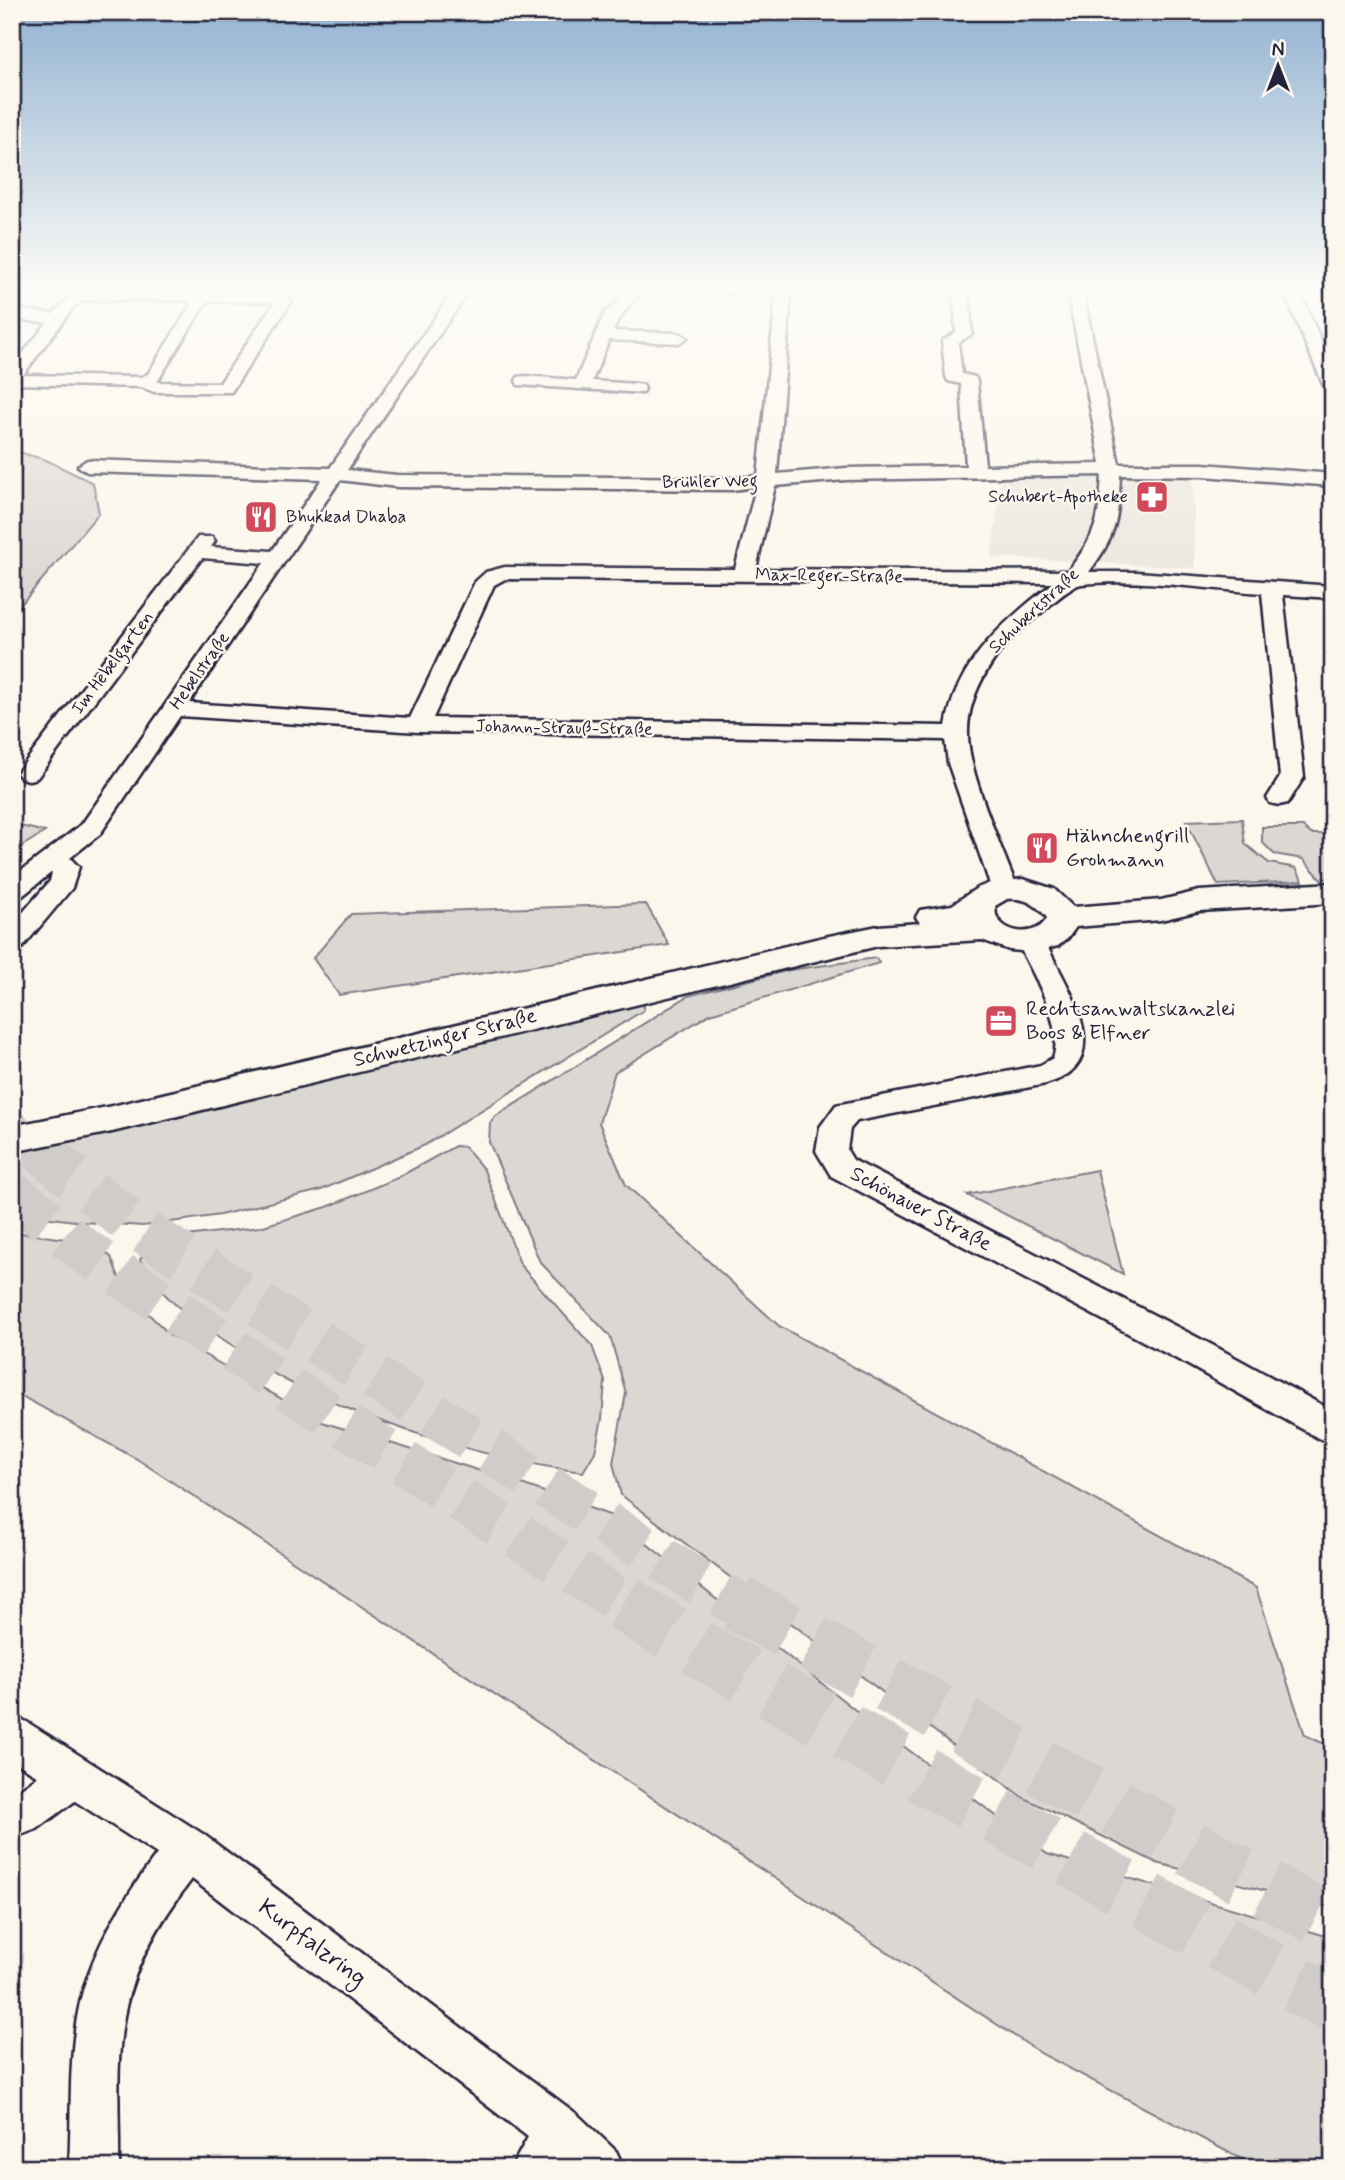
<svg xmlns="http://www.w3.org/2000/svg" width="1345" height="2180" font-family="Mynerve,sans-serif">
	<style>
		.built { fill: #ebe7df }
		.green { fill: #dbd8d3; stroke: #7e7d87; stroke-width: 2 }
		.lines { fill: none; stroke-linecap: round; stroke-linejoin: round }
		.trunk-tunnel-far2 { stroke: #d0ccc9; stroke-width: 35; stroke-dasharray: 35 18; stroke-linecap: butt }
		.trunk-tunnel-far1 { stroke: #d0ccc9; stroke-width: 45; stroke-dasharray: 45 23; stroke-linecap: butt }
		.trunk-tunnel { stroke: #d0ccc9; stroke-width: 57; stroke-dasharray: 57 29; stroke-linecap: butt }
		.minor-casing { stroke: #22223b; stroke-width: 5 }
		.tertiary-casing { stroke: #22223b; stroke-width: 5 }
		.minor { fill: #fbf7ec; fill-rule: evenodd }
		.tertiary { fill: #fbf7ec; fill-rule: evenodd }
		.labels { text-anchor: middle; dominant-baseline: central; stroke-width: 5; stroke-linejoin: round; paint-order: stroke }
		.far-street-label { font-size: 18px; fill: #22223b; stroke: #fbf7ec }
		.far-poi-label { font-size: 18px; fill: #22223b; stroke: #fbf7ec; text-anchor: end }
		.poi-label { font-size: 21px; fill: #22223b; stroke: #fbf7ec; text-anchor: start }
		.street-label { font-size: 21px; fill: #22223b; stroke: #fbf7ec }
		.near-street-label { font-size: 24px; fill: #22223b; stroke: #fbf7ec }
	</style>
	<rect width="100%" height="100%" fill="#fbf7ec"/>
	<filter id="ink" filterUnits="userSpaceOnUse"><feTurbulence type="fractalNoise" baseFrequency=".0143" numOctaves="2"/><feDisplacementMap in="SourceGraphic" scale="14" xChannelSelector="R" yChannelSelector="G"/><feConvolveMatrix kernelMatrix="1 2 1 2 8 2 1 2 1" color-interpolation-filters="sRGB"/></filter>
	<g filter="url(#ink)">
		<polygon class="built" points="1193,473 1195,568 991,557 1002,474"/>
		<g class="green">
			<polygon points="12,450 46,460 93,483 99,513 12,615"/>
			<polygon points="1242,819 1245,844 1269,863 1296,868 1303,881 1218,885 1186,821"/>
			<polygon points="12,824 45,832 12,852"/>
			<polygon points="1262,827 1303,827 1311,834 1333,834 1333,878 1321,879 1303,859 1274,854 1262,842"/>
			<polygon points="646,904 669,945 339,995 313,958 351,914"/>
			<polygon points="876,958 879,963 710,1014 615,1072 599,1123 626,1185 779,1326 1256,1588 1305,1735 1333,1748 1333,1908 1157,1863 1022,1797 621,1495 613,1463 626,1393 610,1336 540,1262 489,1142 490,1123 496,1116 688,996 790,970"/>
			<polygon points="644,1002 644,1010 425,1145 321,1190 220,1215 143,1226 83,1222 12,1213 12,1151"/>
			<path d="M455 1146 465 1147 484 1170 521 1266 592 1346 605 1381 602 1419 595 1452 583 1472C489 1460 372 1424 287 1381 265 1370 245 1353 224 1340 189 1316 161 1299 140 1260L146 1249 162 1239 260 1227 327 1207 397 1178Z"/>
			<polygon points="1097,1170 1123,1274 967,1195"/>
			<polygon points="12,1232 90,1242 111,1257 124,1290 170,1335 322,1422 510,1480 612,1516 854,1709 1047,1854 1333,1938 1333,2168 1258,2168 1042,2054 137,1459 12,1391"/>
		</g>
		<g class="lines">
			<polyline class="trunk-tunnel-far2" points="12,1128 40,1151"/>
			<g class="trunk-tunnel-far1">
				<polyline points="38,1149 136,1227 698,1582 740,1605"/>
				<polyline points="12,1193 85,1251 340,1422 626,1605"/>
			</g>
			<g class="trunk-tunnel">
				<polyline points="623,1603 672,1634 1333,2005"/>
				<polyline points="737,1603 1333,1925"/>
			</g>
			<defs>
				<g id="minor">
					<path d="M79 288 198 292 275 291 292 301 231 392H154L141 387 12 384V367L47 323 12 319V309L53 314ZM84 300H183L192 303 148 374 141 377 23 375 73 308ZM207 301 275 302 220 383 157 382Z"/>
					<path d="M456 288H471L347 470 397 475 732 478 758 476 776 296 718 293 711 288H805L791 295 777 474 846 468 966 466 961 384 948 381 946 377 942 341 956 332 953 288H968L972 334 958 343 962 374 975 377 977 381 985 466 1101 464 1067 288H1082L1119 464H1203L1333 474V486L1203 476 1120 475C1118 520 1117 535 1089 572H1137L1333 586V598L1283 595 1304 777 1288 803 1279 805 1270 803 1267 798 1280 777 1262 593C1205 589 1139 578 1082 584 1070 585 1042 613 1031 621 998 647 967 691 968 734 968 774 1003 850 1018 890L1014 896 1005 898 996 896 992 890 948 763 945 740 418 732 180 716 100 834 70 858 79 867 72 888 22 948 12 950V925L50 881 52 872 21 897 12 899V878L82 824 264 563 202 558 37 778 29 780 21 778 17 773 198 537H212L215 541 211 547 272 551 322 479 87 472 78 466 87 460 330 468ZM1102 475C1099 521 1097 534 1068 571L756 569 775 486 846 480ZM340 480 397 487 732 490 756 487 735 569 505 567 486 572 475 582 410 718 189 703ZM505 579 1053 583C1003 622 957 661 946 726L433 718 494 585Z"/>
					<path d="M628 288H643C632 304 620 314 613 331L679 333 687 338 679 343 609 340 592 381 637 384 643 385 645 389 643 393 518 385 516 381 518 377 524 376 576 380 605 312 617 303Z"/>
					<polygon points="1282,288 1298,288 1333,369 1333,394 1325,389"/>
					<path d="M1031 934 1041 936 1045 942C1066 986 1121 1063 1046 1084L857 1121 850 1129 847 1150 853 1160 1214 1346 1333 1411V1444L1320 1439 1190 1366 831 1176 816 1151 820 1127 836 1105 1041 1065 1053 1058C1065 1025 1032 972 1017 942L1021 936Z"/>
					<path d="M12 1716 27 1722 203 1834 578 2115 616 2151 624 2168H511L528 2137 192 1879C163 1917 136 1960 126 2007 114 2059 120 2115 119 2168H69C72 2116 68 2063 78 2012 89 1954 122 1901 157 1854L75 1801 37 1829 12 1838V1795L38 1776 12 1760Z"/>
				</g>
				<path id="tertiary" d="M1023 879 1054 889 1073 907 1161 900 1199 891 1333 883V903L1199 911 1161 920 1076 927 1068 938 1058 946 1034 952 1009 950 982 940 878 946 112 1132 12 1152V1126L112 1106 824 937 878 926 920 923 916 917 920 910 952 905 977 888 990 883ZM1007 899C1024 897 1037 904 1047 918 1039 936 1006 936 997 917 995 914 996 910 995 906Z"/>
			</defs>
			<use href="#minor" class="minor-casing"/>
			<use href="#tertiary" class="tertiary-casing"/>
			<use href="#minor" class="minor"/>
			<use href="#tertiary" class="tertiary"/>
		</g>
	</g>
	<linearGradient id="sky" x2="0" y2="1"><stop stop-color="#92b2d2"/><stop offset="0.49" stop-color="#fdfbf6"/><stop offset="1" stop-color="#fdfbf6" stop-opacity="0"/></linearGradient>
	<rect width="1345" height="593" fill="url(#sky)"/>
	<defs>
		<symbol id="pharmacy-square" viewBox="-11 -11 22 22"><rect x="-9" y="-9" width="18" height="18" rx="4" fill="#d1495b" stroke="#fbf7ec"/><path d="M-2-6h4v4h4v4h-4v4h-4v-4h-4v-4h4Z" fill="#fff"/></symbol>
		<symbol id="restaurant-square" viewBox="-11 -11 22 22"><rect x="-9" y="-9" width="18" height="18" rx="4" fill="#d1495b" stroke="#fbf7ec"/><path d="M-5-6h1v4h1v-4h1v4h1v-4h1v5L-1.5 .5V6h-2V.5L-5-1ZM5-6V6H3V1.5H1.5Q1.5-4 5-6Z" fill="#fff"/></symbol>
		<symbol id="office-square" viewBox="-11 -11 22 22"><rect x="-9" y="-9" width="18" height="18" rx="4" fill="#d1495b" stroke="#fbf7ec"/><path d="M-6-3h4V-5.5h4V-3h4V5H-6ZM-1-4.5V-3h2v-1.5ZM-6 0V1H6V0Z" fill="#fff"/></symbol>
	</defs>
	<g fill-rule="evenodd">
		<use href="#pharmacy-square" x="1133" y="478" width="38" height="38"/>
		<use href="#restaurant-square" x="242" y="498" width="38" height="38"/>
		<use href="#restaurant-square" x="1023" y="829" width="38" height="38"/>
		<use href="#office-square" x="982" y="1002" width="38" height="38"/>
	</g>
	<g class="labels">
		<g class="far-street-label">
			<text transform="translate(710 482) rotate(-1)">Brühler Weg</text>
			<text transform="translate(829 576) rotate(1)">Max-Reger-Straße</text>
			<text transform="translate(1034 611) rotate(-43)">Schubertstraße</text>
			<text transform="translate(113 663) rotate(-53)">Im Hebelgarten</text>
			<text transform="translate(200 671) rotate(-55)">Hebelstraße</text>
			<text transform="translate(564 728) rotate(1)">Johann-Strauß-Straße</text>
		</g>
		<g class="far-poi-label">
			<text x="1128" y="497">Schubert-Apotheke</text>
			<text x="286" y="517" text-anchor="start">Bhukkad Dhaba</text>
		</g>
		<g class="poi-label">
			<text x="1066" y="836">Hähnchengrill<tspan x="1066" dy="24">Grohmann</tspan></text>
			<text x="1026" y="1009">Rechtsanwaltskanzlei<tspan x="1026" dy="24">Boos &amp; Elfner</tspan></text>
		</g>
		<g class="street-label">
			<text transform="translate(445 1038) rotate(-14)">Schwetzinger Straße</text>
			<text transform="translate(921 1209) rotate(28)">Schönauer Straße</text>
		</g>
		<g class="near-street-label">
			<text transform="translate(312 1943) rotate(37)">Kurpfalzring</text>
		</g>
	</g>
	<rect width="1345" height="2180" fill="none" stroke="#fbf7ec" stroke-width="42"/>
	<rect x="21" y="21" width="1303" height="2138" fill="none" stroke="#22223b" stroke-width="2.5" filter="url(#ink)"/>
	<g transform="translate(1278 66)" stroke="#fbf7ec" stroke-width="5" paint-order="stroke">
	<path d="M0-5L12 26L0 18L-12 26Z" fill="#22223b"/>
	<text y="-10" font-size="19" font-weight="bold" text-anchor="middle" fill="#22223b">N</text>
	</g>
</svg>
